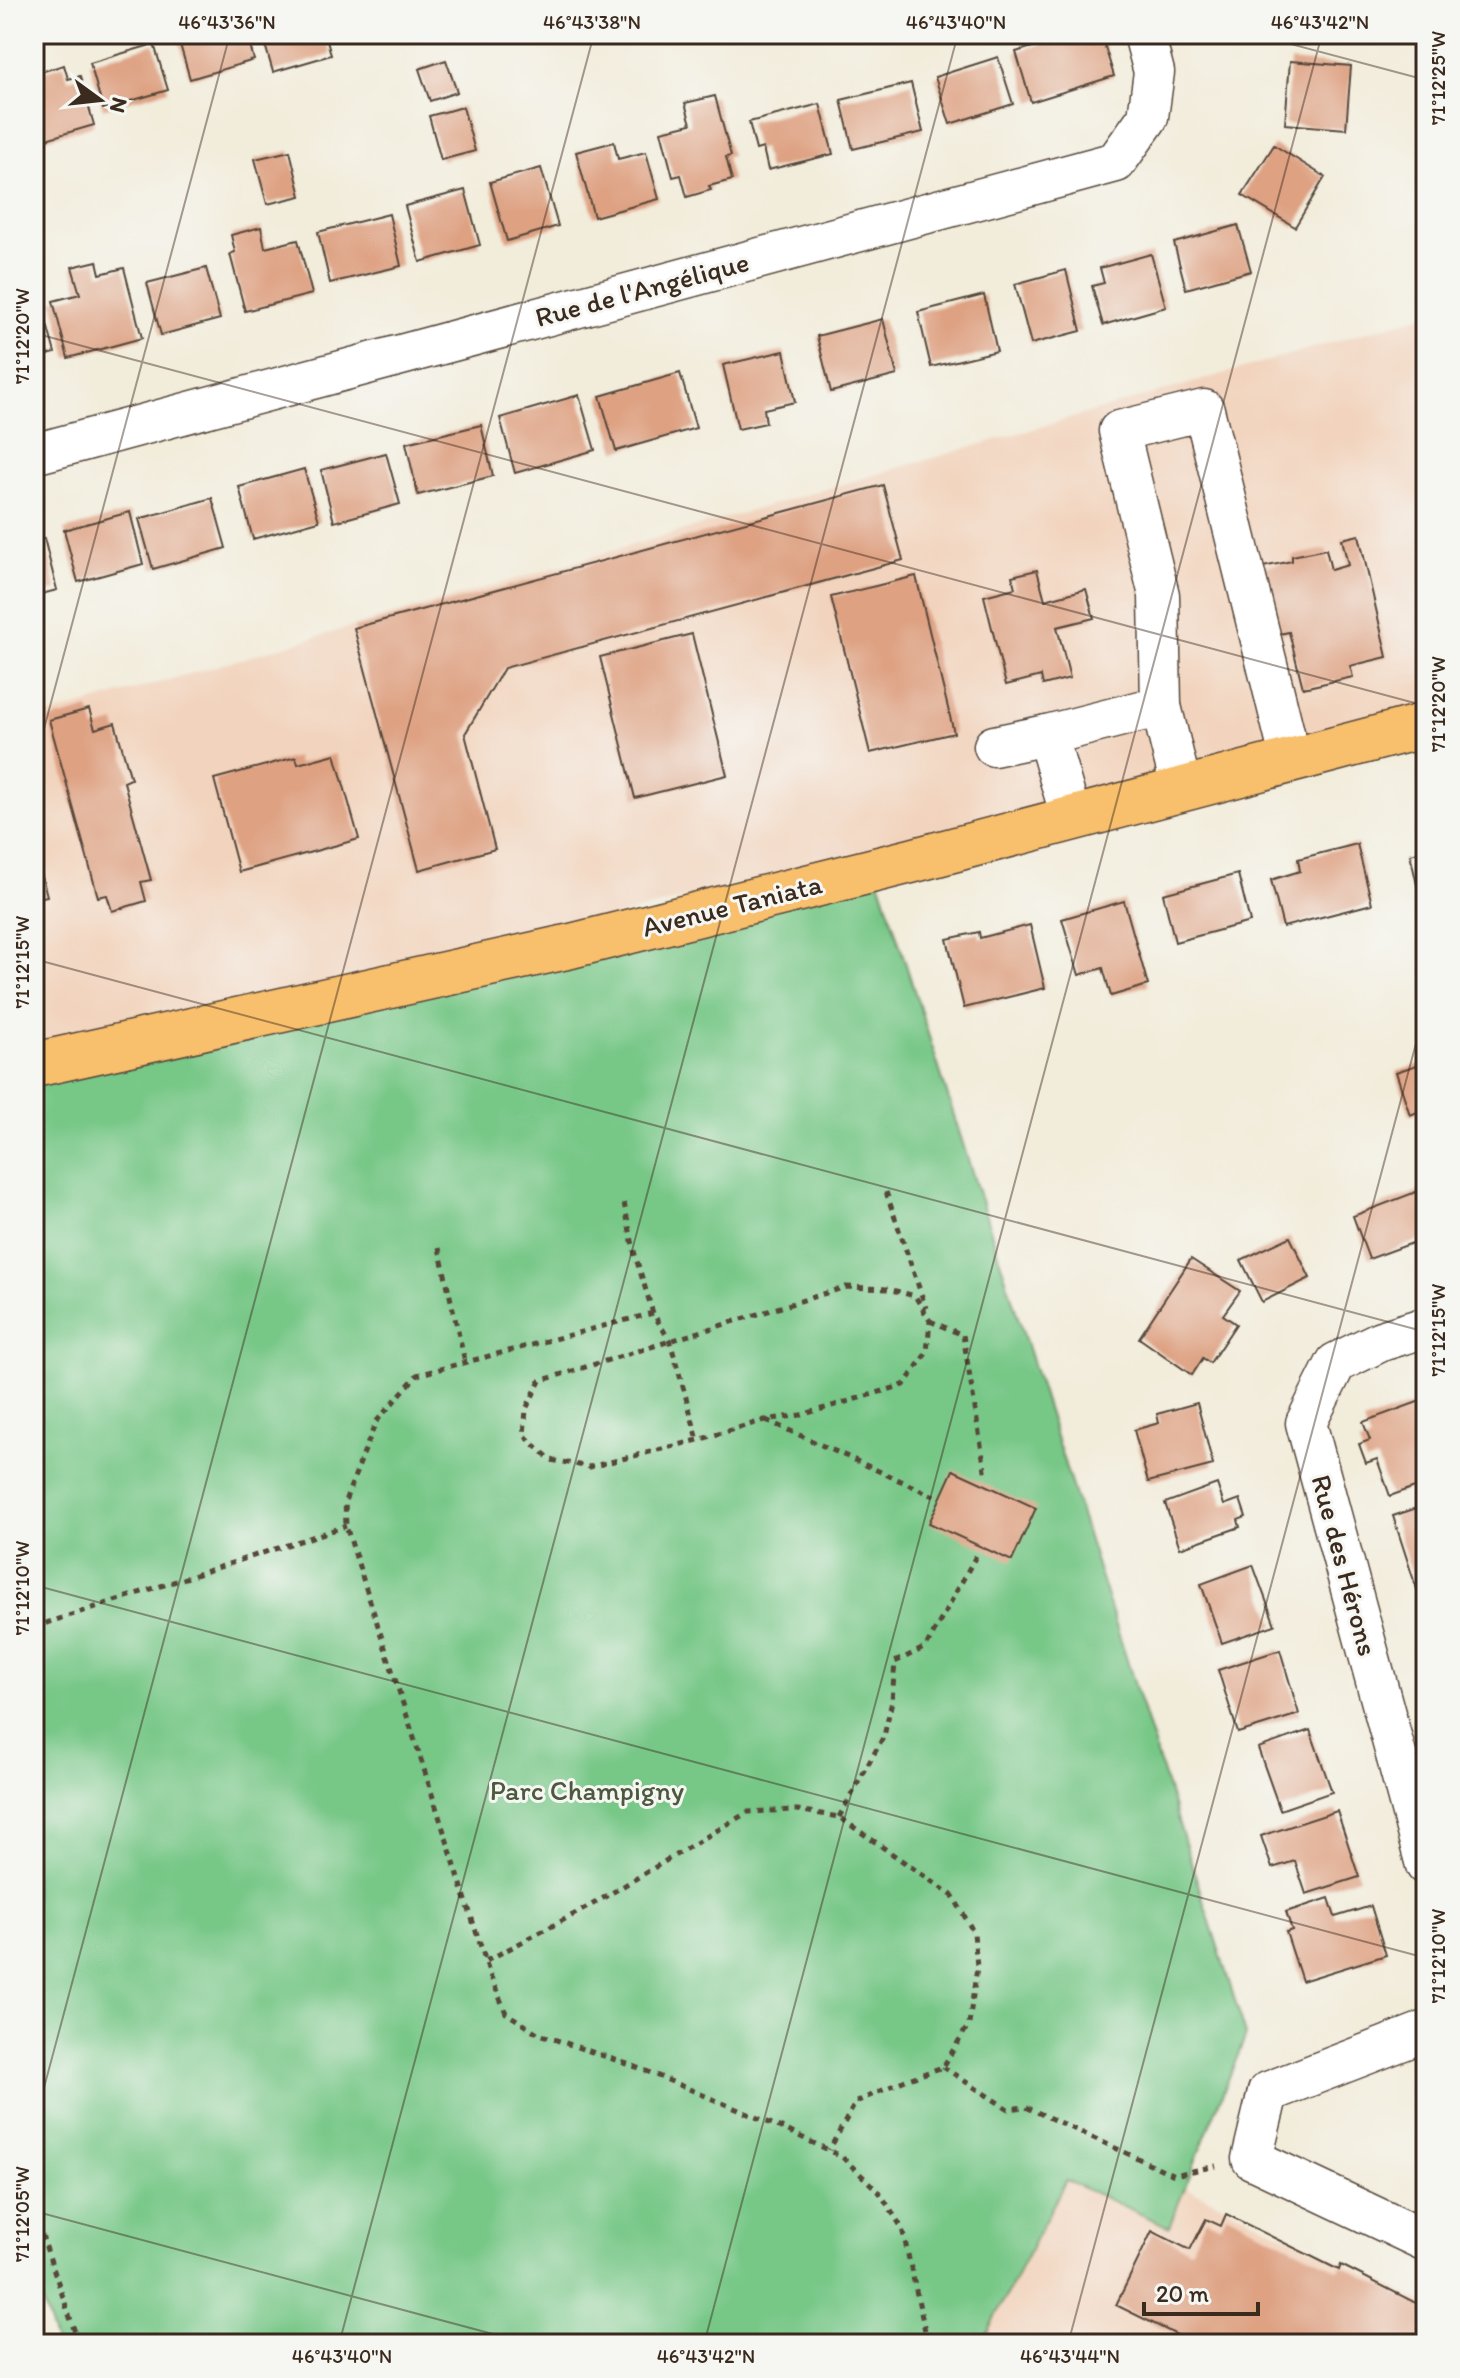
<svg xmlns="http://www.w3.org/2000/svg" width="1460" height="2378" font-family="Itim,sans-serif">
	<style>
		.built { fill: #f2d4be }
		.green { fill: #77c787; stroke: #597852; stroke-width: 2 }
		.building { fill: #dea182 }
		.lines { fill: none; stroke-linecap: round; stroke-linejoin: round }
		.minor-casing { stroke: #56473a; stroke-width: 43 }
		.major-casing { stroke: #56473a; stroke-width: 47 }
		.path { stroke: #56473a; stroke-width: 5; stroke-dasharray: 6 6; stroke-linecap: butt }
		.minor { stroke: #fff; stroke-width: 40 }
		.major { stroke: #f8bf6c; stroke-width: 44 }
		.ticks { fill: none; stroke: #3b2a1e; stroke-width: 2; stroke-opacity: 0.45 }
		.labels { text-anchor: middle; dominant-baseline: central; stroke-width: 6; stroke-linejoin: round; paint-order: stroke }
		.street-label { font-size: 28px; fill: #3b2a1e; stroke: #f6f6f2 }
		.park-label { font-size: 28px; fill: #4d593e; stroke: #f6f6f2 }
		.neatline { fill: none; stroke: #3b2a1e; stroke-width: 3 }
		.ticks-label { font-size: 20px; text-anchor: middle; fill: #3b2a1e }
	</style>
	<rect width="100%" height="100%" fill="#f6f6f2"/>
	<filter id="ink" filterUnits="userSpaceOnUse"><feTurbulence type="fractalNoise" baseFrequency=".0125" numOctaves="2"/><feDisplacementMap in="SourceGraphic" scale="16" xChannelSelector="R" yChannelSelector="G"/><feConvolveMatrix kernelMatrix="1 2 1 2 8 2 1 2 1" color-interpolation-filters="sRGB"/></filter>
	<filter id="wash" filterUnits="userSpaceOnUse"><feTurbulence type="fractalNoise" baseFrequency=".006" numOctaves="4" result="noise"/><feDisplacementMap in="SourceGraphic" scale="32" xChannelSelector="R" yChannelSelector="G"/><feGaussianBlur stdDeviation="1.8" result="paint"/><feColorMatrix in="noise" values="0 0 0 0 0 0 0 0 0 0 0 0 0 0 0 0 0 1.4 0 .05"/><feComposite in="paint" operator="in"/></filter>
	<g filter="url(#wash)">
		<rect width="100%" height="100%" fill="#f2ecda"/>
		<g class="built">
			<polygon points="1426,315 1426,709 34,1065 34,719"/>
			<polygon points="1066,2180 1169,2227 1183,2186 1426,2303 1426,2344 981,2344"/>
		</g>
		<polygon class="green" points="876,870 1246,2035 1169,2227 1066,2180 981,2344 56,2344 34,2275 34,1066"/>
		<g id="blocks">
			<g class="building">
				<polygon points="177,34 247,34 254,60 190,79"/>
				<polygon points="262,34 325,34 331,55 273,72"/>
				<polygon points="1074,34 1101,34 1114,76 1031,102 1016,52"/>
				<polygon points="154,44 168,90 103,109 90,63"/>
				<polygon points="998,57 1013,104 950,124 935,77"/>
				<polygon points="446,60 457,92 430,101 419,69"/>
				<polygon points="1290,61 1351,66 1346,129 1285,124"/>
				<polygon points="64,65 68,79 80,76 94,125 36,142 34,74"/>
				<polygon points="911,83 923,132 853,149 841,100"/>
				<polygon points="715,96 731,156 726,157 732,180 709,186 711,190 687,197 681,175 673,177 661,131 691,124 685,103"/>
				<polygon points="820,104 833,154 768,170 763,148 756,150 749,122"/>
				<polygon points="463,107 475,151 441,160 429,116"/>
				<polygon points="614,142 618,159 646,152 659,199 594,217 576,152"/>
				<polygon points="1274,145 1325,177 1295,227 1242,195"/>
				<polygon points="290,151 301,196 267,204 255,159"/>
				<polygon points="541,168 558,226 507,241 490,182"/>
				<polygon points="465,190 480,245 420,262 405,206"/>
				<polygon points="389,214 401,266 330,283 318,232"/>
				<polygon points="1238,225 1251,271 1186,289 1174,243"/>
				<polygon points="261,227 265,248 298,240 312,294 245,311 230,254 235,252 231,235"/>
				<polygon points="1151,254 1166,307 1103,325 1092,286 1104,283 1100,268"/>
				<polygon points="97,261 100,274 124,268 142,338 68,358 53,301 80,294 72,267"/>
				<polygon points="206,268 220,319 161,335 147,283"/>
				<polygon points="1066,270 1081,331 1031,344 1015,284"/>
				<polygon points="984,295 997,351 931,367 918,312"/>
				<polygon points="40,299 55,353 34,359 34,300"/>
				<polygon points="883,319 897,375 831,392 817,336"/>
				<polygon points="784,351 795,402 764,409 766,423 738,429 723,365"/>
				<polygon points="680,373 696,428 616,451 600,396"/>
				<polygon points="579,395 595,450 515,473 500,418"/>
				<polygon points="481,425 493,476 418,495 406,443"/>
				<polygon points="386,453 400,504 334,522 321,470"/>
				<polygon points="304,469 319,521 253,539 239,487"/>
				<polygon points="883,485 903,560 504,668 465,734 495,849 419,870 354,628"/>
				<polygon points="212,498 226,548 153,569 139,519"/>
				<polygon points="130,512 143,564 78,582 64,530"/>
				<polygon points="1359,535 1387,657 1350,666 1353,677 1303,688 1289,632 1279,634 1263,567 1292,561 1292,556 1326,549 1331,570 1348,565 1342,539"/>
				<polygon points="44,538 57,590 34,596 34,541"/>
				<polygon points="1037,570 1045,600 1086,589 1094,618 1057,627 1070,678 1043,685 1041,676 1006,685 984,596 1015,588 1012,576"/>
				<polygon points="916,576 954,733 870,753 831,597"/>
				<polygon points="692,634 727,775 635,798 600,657"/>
				<polygon points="89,709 95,729 115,723 131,779 124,782 151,880 141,882 146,901 112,911 107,895 98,897 49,720"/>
				<polygon points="335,754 359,839 239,872 214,779 296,757 298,764"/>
				<polygon points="1357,844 1372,904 1283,927 1271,880 1300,871 1298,859"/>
				<polygon points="35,850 47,896 34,899 34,851"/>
				<polygon points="1426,850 1426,920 1425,920 1410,854"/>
				<polygon points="1238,874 1250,922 1175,942 1163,894"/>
				<polygon points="1124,901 1148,985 1111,996 1103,968 1079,975 1062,919"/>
				<polygon points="1030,925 1045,988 964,1008 947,939 979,932 980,938"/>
				<polygon points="1426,1062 1426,1109 1410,1115 1396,1072"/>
				<polygon points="1421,1190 1426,1203 1426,1238 1369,1259 1353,1216"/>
				<polygon points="1290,1237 1310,1278 1262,1302 1241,1260"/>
				<polygon points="1191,1259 1240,1291 1223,1315 1236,1324 1210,1363 1203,1358 1192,1375 1139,1338"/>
				<polygon points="1426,1399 1426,1483 1390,1496 1377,1459 1366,1463 1359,1444 1370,1440 1363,1422"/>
				<polygon points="1197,1403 1213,1465 1148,1482 1134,1430 1159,1423 1157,1414"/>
				<polygon points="953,1470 1036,1508 1012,1561 929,1523"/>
				<polygon points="1217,1484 1224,1505 1240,1499 1246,1517 1238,1520 1240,1527 1180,1548 1165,1503"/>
				<polygon points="1426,1505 1426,1587 1417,1590 1393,1516"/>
				<polygon points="1253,1565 1275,1625 1222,1643 1201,1584"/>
				<polygon points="1280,1650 1299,1714 1238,1733 1218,1670"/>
				<polygon points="1310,1730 1332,1792 1280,1810 1258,1748"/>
				<polygon points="1337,1811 1359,1877 1306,1894 1295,1861 1272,1868 1261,1836"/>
				<polygon points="1329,1898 1335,1917 1371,1906 1386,1955 1302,1981 1286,1932 1292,1930 1286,1912"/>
				<polygon points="1226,2214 1339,2270 1341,2265 1426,2308 1426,2344 1195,2344 1116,2305 1152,2231 1190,2250 1206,2219 1221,2226"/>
			</g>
		</g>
	</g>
	<g filter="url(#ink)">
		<use href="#blocks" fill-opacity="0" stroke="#56473a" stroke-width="2"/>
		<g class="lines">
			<defs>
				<g id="minor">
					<polyline points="34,454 1116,162 1148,117 1154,72 1144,34"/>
					<polyline points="994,746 1047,735"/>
					<polyline points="1182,790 1161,706 1159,595 1119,431 1204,410 1291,761"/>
					<polyline points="1071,817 1047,735 1161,706"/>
					<polyline points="1426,1327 1381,1341 1336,1363 1306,1423 1426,1865"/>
					<polyline points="1426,2031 1268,2092 1252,2159 1426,2241"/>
				</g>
				<polyline id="major" points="34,1065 571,946 911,861 1426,725"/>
			</defs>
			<use href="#minor" class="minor-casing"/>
			<use href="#major" class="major-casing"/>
			<g class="path">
				<polyline points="886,1192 926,1308"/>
				<polyline points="624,1203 635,1255 653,1313 670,1341 698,1440"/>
				<polyline points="439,1248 465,1362"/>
				<polygon points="846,1287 888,1289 915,1296 930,1321 927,1352 904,1385 801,1415 765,1420 698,1440 590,1467 551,1460 524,1435 526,1409 540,1381"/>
				<polyline points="653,1313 417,1375 376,1422 345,1501 346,1526 490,1975 506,2013 539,2034 639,2068 784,2129 841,2156 880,2193 902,2228 928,2344"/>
				<polyline points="930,1321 963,1335 986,1476"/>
				<polyline points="766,1420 934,1496"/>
				<polyline points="34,1627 346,1526"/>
				<polyline points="839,1817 884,1736 892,1701 895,1662 926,1647 977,1554"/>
				<polyline points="486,1961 588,1907 748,1812 797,1810 839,1817 953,1896 974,1933 977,1967 969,2024 943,2067 903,2081 856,2102 829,2150"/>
				<polyline points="943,2067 1008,2109 1026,2107 1174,2175 1216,2166"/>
				<polyline points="34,2212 79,2344"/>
			</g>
			<use href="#minor" class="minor"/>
			<use href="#major" class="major"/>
		</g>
	</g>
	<path class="ticks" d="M1253 34 1426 80M34 333 1426 706M34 766 230 34M34 959 1426 1332M34 1585 1426 1958M34 2125 594 34M34 2211 530 2344M339 2344 958 34M704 2344 1322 34M1068 2344 1426 1006"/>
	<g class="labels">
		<g class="street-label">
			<text transform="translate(642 289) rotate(-15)">Rue de l'Angélique</text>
			<text transform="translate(732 905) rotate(-14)">Avenue Taniata</text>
			<text transform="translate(1345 1565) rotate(75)">Rue des Hérons</text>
		</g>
		<g class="park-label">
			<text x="587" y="1790">Parc Champigny</text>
		</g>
	</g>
	<rect width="1460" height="2378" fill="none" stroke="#f6f6f2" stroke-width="88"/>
	<g transform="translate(100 100) rotate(105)" stroke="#f6f6f2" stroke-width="6" paint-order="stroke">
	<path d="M0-6L14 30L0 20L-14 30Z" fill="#3b2a1e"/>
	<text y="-12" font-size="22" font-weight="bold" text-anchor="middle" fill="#3b2a1e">N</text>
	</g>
	<path d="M1144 2302v12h114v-12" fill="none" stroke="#3b2a1e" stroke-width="4"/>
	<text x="1156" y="2302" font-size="24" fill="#3b2a1e" stroke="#f6f6f2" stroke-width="6" paint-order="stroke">20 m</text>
	<rect x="44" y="44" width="1372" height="2290" class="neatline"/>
	<g class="ticks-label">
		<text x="227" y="29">46°43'36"N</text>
		<text x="592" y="29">46°43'38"N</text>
		<text x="956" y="29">46°43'40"N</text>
		<text x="1320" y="29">46°43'42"N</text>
		<text transform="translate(1438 78) rotate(-90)" y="7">71°12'25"W</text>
		<text transform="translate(22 336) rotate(-90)" y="7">71°12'20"W</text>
		<text transform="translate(1438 704) rotate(-90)" y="7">71°12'20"W</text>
		<text transform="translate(22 962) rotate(-90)" y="7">71°12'15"W</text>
		<text transform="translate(1438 1330) rotate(-90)" y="7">71°12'15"W</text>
		<text transform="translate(22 1588) rotate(-90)" y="7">71°12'10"W</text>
		<text transform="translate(1438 1956) rotate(-90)" y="7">71°12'10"W</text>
		<text transform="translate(22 2214) rotate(-90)" y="7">71°12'05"W</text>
		<text x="342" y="2363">46°43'40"N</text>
		<text x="706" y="2363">46°43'42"N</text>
		<text x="1070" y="2363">46°43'44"N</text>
	</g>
</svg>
